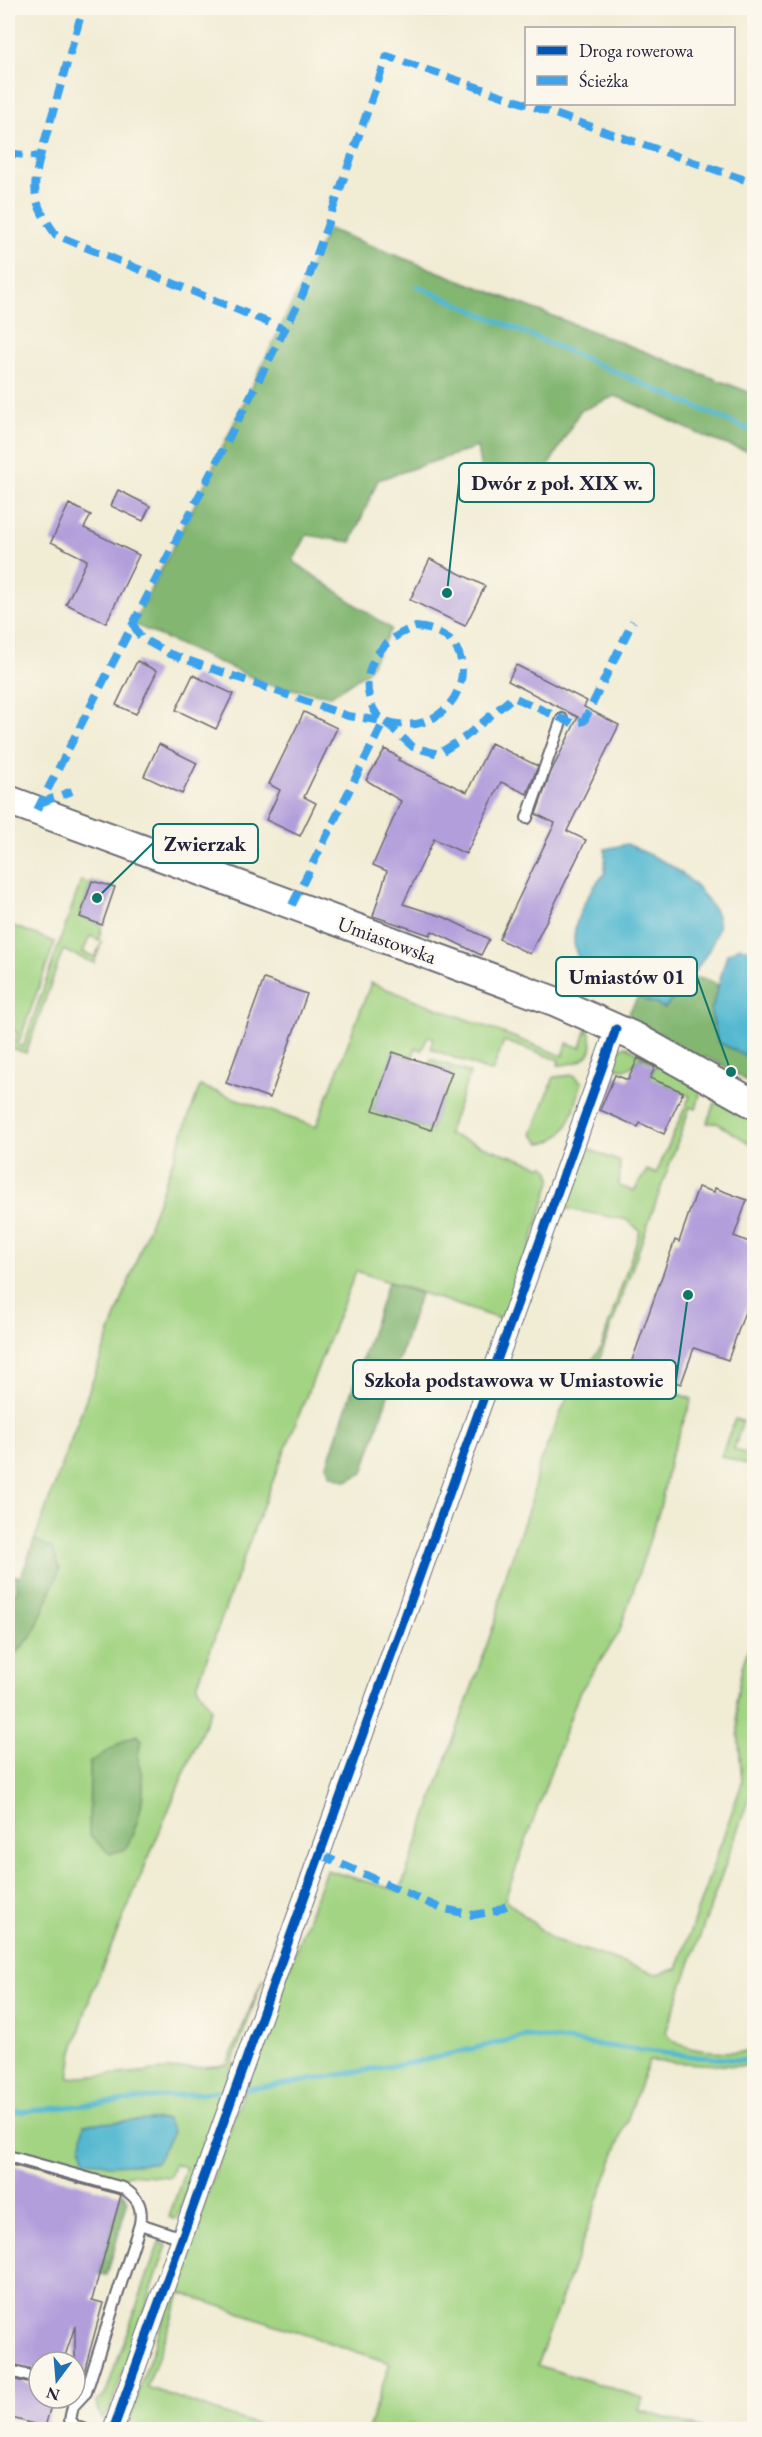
<svg xmlns="http://www.w3.org/2000/svg" width="762" height="2437" font-family="'EB Garamond',serif">
	<style>
		.green { fill: #a3d483; stroke: #627b5f; stroke-width: 1.5 }
		.forest { fill: #82b671; stroke: #526c56; stroke-width: 1.5 }
		.water { fill: #52b8d0; stroke: #3a6d86; stroke-width: 1.5 }
		.lines { fill: none; stroke-linecap: round; stroke-linejoin: round }
		.stream { stroke: #52b8d0; stroke-width: 5 }
		.building { fill: #b29edb }
		.service-casing { stroke: #6a6971; stroke-width: 14 }
		.minor-casing { stroke: #6a6971; stroke-width: 22 }
		.secondary-casing { stroke: #6a6971; stroke-width: 32 }
		.service { stroke: #fff; stroke-width: 10 }
		.minor { stroke: #fff; stroke-width: 20 }
		.secondary { stroke: #fff; stroke-width: 28 }
		.quiet { stroke: #3ea2ec; stroke-width: 8; stroke-dasharray: 15 8; stroke-linecap: butt }
		.cycleway-casing { stroke: #fbf7ec; stroke-width: 13 }
		.cycleway { stroke: #0057b8; stroke-width: 9 }
		.labels { text-anchor: middle; dominant-baseline: central; stroke-width: 6; stroke-linejoin: round; paint-order: stroke }
		.street-label { font-size: 20px; fill: #22223b; stroke: #fbf7ec }
		.leader { fill: none; stroke: #0f766e; stroke-width: 2 }
		.callout-dot { fill: #0f766e; stroke: #fbf7ec; stroke-width: 2 }
		.callout { fill: #fbf7ec; stroke: #0f766e; stroke-width: 2 }
		.callout-label { font-size: 21px; text-anchor: middle; font-weight: bold; fill: #22223b }
	</style>
	<rect width="100%" height="100%" fill="#fbf7ec"/>
	<filter id="ink" filterUnits="userSpaceOnUse"><feTurbulence type="fractalNoise" baseFrequency=".0167" numOctaves="2"/><feDisplacementMap in="SourceGraphic" scale="12" xChannelSelector="R" yChannelSelector="G"/><feConvolveMatrix kernelMatrix="1 2 1 2 8 2 1 2 1" color-interpolation-filters="sRGB"/></filter>
	<filter id="wash" filterUnits="userSpaceOnUse"><feTurbulence type="fractalNoise" baseFrequency=".008" numOctaves="4" result="noise"/><feDisplacementMap in="SourceGraphic" scale="24" xChannelSelector="R" yChannelSelector="G"/><feGaussianBlur stdDeviation="1.35" result="paint"/><feColorMatrix in="noise" values="0 0 0 0 0 0 0 0 0 0 0 0 0 0 0 0 0 1.4 0 .05"/><feComposite in="paint" operator="in"/></filter>
	<g filter="url(#wash)">
		<rect width="100%" height="100%" fill="#f1ecd4"/>
		<g class="green">
			<polygon points="81,881 88,883 92,881 80,916 102,925 99,940 90,936 83,952 95,957 102,941 94,963 63,950 26,1053 8,1047 8,1041 14,1043 17,1032 8,1029 8,975 12,968 8,964 8,924 55,942 18,1045 23,1047"/>
			<path d="M371 983 563 1056 567 1043 581 1048 587 1027C600 1054 585 1064 558 1065L559 1060 504 1041 492 1072 431 1049 433 1037 428 1036 422 1050 416 1048 412 1058 393 1052 373 1110 431 1130 451 1072 429 1064 431 1059 470 1073 448 1134 543 1167 544 1165 550 1171 551 1181 506 1321 356 1271 257 1521 197 1686 211 1709 90 1997 73 2052 69 2078 227 2065 263 1978 177 2218 173 2219 169 2217 186 2167 174 2164 170 2177 128 2174 122 2180 8 2149V1574L21 1577 200 1086 316 1127Z"/>
			<path d="M626 1046 698 1086 700 1095 696 1109 690 1107 597 1366 692 1399 670 1458 660 1508 619 1633 579 1693 505 1899 552 1939 656 1974 677 1969 742 1783 736 1702 742 1667 754 1632V1784L666 2032C679 2056 729 2051 754 2052V2067L649 2061 537 2365 643 2398 639 2410 703 2429 423 2430C410 2420 405 2425 392 2429 386 2432 375 2429 368 2429L390 2363 181 2293 147 2387 269 2429 128 2430 129 2418 258 2051 326 1870 400 1891 497 1616 503 1583 532 1498 538 1467 569 1393 601 1348 640 1231 627 1220 563 1208 564 1193 582 1146 620 1162 619 1186 634 1191 647 1170 656 1174 690 1096 664 1084 656 1102 648 1082 656 1065 639 1057C632 1071 625 1071 611 1066L621 1048Z"/>
			<path d="M574 1075 582 1083C574 1106 570 1142 541 1143L532 1134 554 1077Z"/>
			<polygon points="719,1100 754,1118 754,1146 717,1123 707,1123 714,1104"/>
			<polygon points="735,1419 743,1421 734,1449 754,1457 754,1467 721,1456"/>
			<polygon points="159,2243 167,2245 110,2409 102,2420 96,2401 105,2395"/>
		</g>
		<g class="forest">
			<path d="M328 229 754 394V452C706 443 661 413 615 396L580 411 533 493 517 478H482L477 447 378 480 351 542 307 535 293 561 391 629 368 671 331 696 269 685 133 624 196 502Z"/>
			<path d="M689 977 709 980 718 985 711 1012 718 1041 754 1060V1086C740 1077 713 1055 697 1057L626 1018 638 997 665 1008Z"/>
			<polygon points="388,1282 420,1294 363,1473 347,1481 331,1475 327,1465"/>
			<polygon points="35,1540 52,1548 60,1569 33,1635 9,1660 8,1599 18,1591 16,1576 21,1577"/>
			<path d="M137 1735 142 1740C132 1767 145 1767 143 1790 142 1812 135 1830 126 1849L110 1854 89 1835 90 1762C106 1754 120 1740 137 1735Z"/>
			<polygon points="122,2191 128,2200 107,2275 99,2274"/>
		</g>
		<g class="water">
			<path d="M627 844C663 861 680 866 706 898 712 907 720 915 718 927 714 951 681 990 665 1008L638 997C628 975 615 967 590 970 556 947 584 896 605 873V849Z"/>
			<polygon points="740,947 754,951 754,1060 718,1042 711,1012 727,954"/>
			<polygon points="166,2119 173,2132 156,2163 109,2165 84,2159 81,2145 84,2124"/>
		</g>
		<g class="lines">
			<g class="stream">
				<polyline points="417,286 754,432"/>
				<polyline points="243,2089 287,2084 425,2060 526,2036 697,2057 754,2061"/>
				<polyline points="8,2113 219,2091"/>
			</g>
		</g>
		<g id="blocks">
			<g class="building">
				<polygon points="118,490 150,506 143,521 111,506"/>
				<polygon points="69,504 91,515 84,528 139,555 106,623 66,604 87,560 51,542"/>
				<polygon points="430,559 485,586 465,626 410,600"/>
				<polygon points="137,661 157,671 136,714 116,705"/>
				<polygon points="516,665 587,701 584,707 619,725 567,831 586,840 530,954 499,939 555,823 536,814 551,772 578,717 508,681"/>
				<polygon points="193,675 233,694 216,729 176,710"/>
				<polygon points="304,712 337,728 304,797 316,803 300,836 266,820 280,790 269,784"/>
				<polygon points="491,743 538,766 527,794 501,782 466,854 434,839 403,904 444,917 489,939 481,955 432,931 430,935 373,916 387,871 373,865 401,801 366,780 385,749 400,758 398,760 467,792"/>
				<polygon points="159,744 197,763 182,794 144,776"/>
				<polygon points="92,881 115,887 102,925 80,917"/>
				<polygon points="264,979 307,994 270,1098 226,1083"/>
				<polygon points="393,1052 452,1072 431,1130 373,1110"/>
				<polygon points="638,1058 655,1067 650,1078 683,1092 664,1134 640,1123 638,1127 600,1110 615,1075 628,1080"/>
				<polygon points="698,1187 714,1192 715,1188 747,1200 734,1236 754,1244 754,1286 728,1360 694,1348 681,1384 630,1366 675,1240 679,1242"/>
				<polygon points="8,2164 121,2195 92,2300 103,2303 81,2383 75,2382 75,2326 63,2362 39,2362 39,2371 8,2363"/>
				<polygon points="8,2378 39,2386 39,2398 53,2398 45,2427 8,2417"/>
			</g>
		</g>
	</g>
	<g filter="url(#ink)">
		<use href="#blocks" fill-opacity="0" stroke="#6a6971" stroke-width="1.5"/>
		<g class="lines">
			<defs>
				<g id="service">
					<polyline points="527,818 562,719"/>
					<path d="M8 2156 123 2188C138 2198 143 2206 140 2224L86 2392 75 2389"/>
					<polyline points="140,2224 182,2238"/>
					<polyline points="8,2370 39,2379"/>
					<polyline points="86,2392 73,2406 70,2420 76,2427 86,2430"/>
				</g>
				<polyline id="minor" points="113,2430 616,1029"/>
				<polyline id="secondary" points="8,800 554,1001 635,1037 754,1104"/>
			</defs>
			<use href="#service" class="service-casing"/>
			<use href="#minor" class="minor-casing"/>
			<use href="#secondary" class="secondary-casing"/>
			<use href="#service" class="service"/>
			<use href="#minor" class="minor"/>
			<use href="#secondary" class="secondary"/>
			<g class="quiet">
				<polyline points="8,153 40,157 83,8"/>
				<path d="M40 157C31 194 34 204 56 235L284 329"/>
				<polyline points="133,624 141,638 170,654 348,716 384,721 413,747 438,754 465,737 513,697 574,724 584,721 633,621"/>
				<path d="M416 627C496 633 462 743 389 722 379 719 374 712 371 703 358 668 383 637 416 627Z"/>
				<polyline points="40,803 72,791"/>
				<polyline points="37,810 303,294 387,56 754,183"/>
				<polyline points="292,905 384,721"/>
				<polyline points="321,1855 440,1908 473,1915 496,1911 510,1904"/>
			</g>
			<defs>
				<polyline id="cycleway" points="113,2430 616,1029"/>
			</defs>
			<use href="#cycleway" class="cycleway-casing"/>
			<use href="#cycleway" class="cycleway"/>
		</g>
	</g>
	<g class="labels">
		<g class="street-label">
			<text transform="translate(387 940) rotate(20)">Umiastowska</text>
		</g>
	</g>
	<path class="leader" d="M447 593L459 482M97 898L153 843M731 1072L697 977M688 1295L676 1380"/>
	<g class="callout-dot">
		<circle cx="447" cy="593" r="6"/>
		<circle cx="97" cy="898" r="6"/>
		<circle cx="731" cy="1072" r="6"/>
		<circle cx="688" cy="1295" r="6"/>
	</g>
	<g class="callout">
		<rect x="459" y="463" width="195" height="39" rx="6"/>
		<rect x="153" y="824" width="105" height="39" rx="6"/>
		<rect x="556" y="957" width="141" height="39" rx="6"/>
		<rect x="353" y="1360" width="323" height="39" rx="6"/>
	</g>
	<g class="callout-label">
		<text x="557" y="490">Dwór z poł. XIX w.</text>
		<text x="205" y="851">Zwierzak</text>
		<text x="627" y="984">Umiastów 01</text>
		<text x="514" y="1387">Szkoła podstawowa w Umiastowie</text>
	</g>
	<rect width="762" height="2437" fill="none" stroke="#fbf7ec" stroke-width="30"/>
	<rect x="525" y="27" width="210" height="78" fill="#fbf7ec" stroke="#a4a2a5" stroke-width="1.5"/>
	<rect x="537" y="46" width="30" height="9" fill="#0057b8" stroke="#a4a2a5" stroke-width="1.5"/>
	<text x="579" y="57" font-size="18" fill="#22223b">Droga rowerowa</text>
	<rect x="537" y="76" width="30" height="9" fill="#3ea2ec" stroke="#a4a2a5" stroke-width="1.5"/>
	<text x="579" y="87" font-size="18" fill="#22223b">Ścieżka</text>
	<g transform="translate(57 2380) rotate(196)"><circle r="28" fill="#fbf7ec" stroke="#a4a2a5" stroke-width="1.5"/>
	<path d="M0-4.5L10 22L0 15L-10 22Z" fill="#1f6fb2"/>
	<text y="-9" font-size="16" font-weight="bold" text-anchor="middle" fill="#22223b">N</text>
	</g>
</svg>
